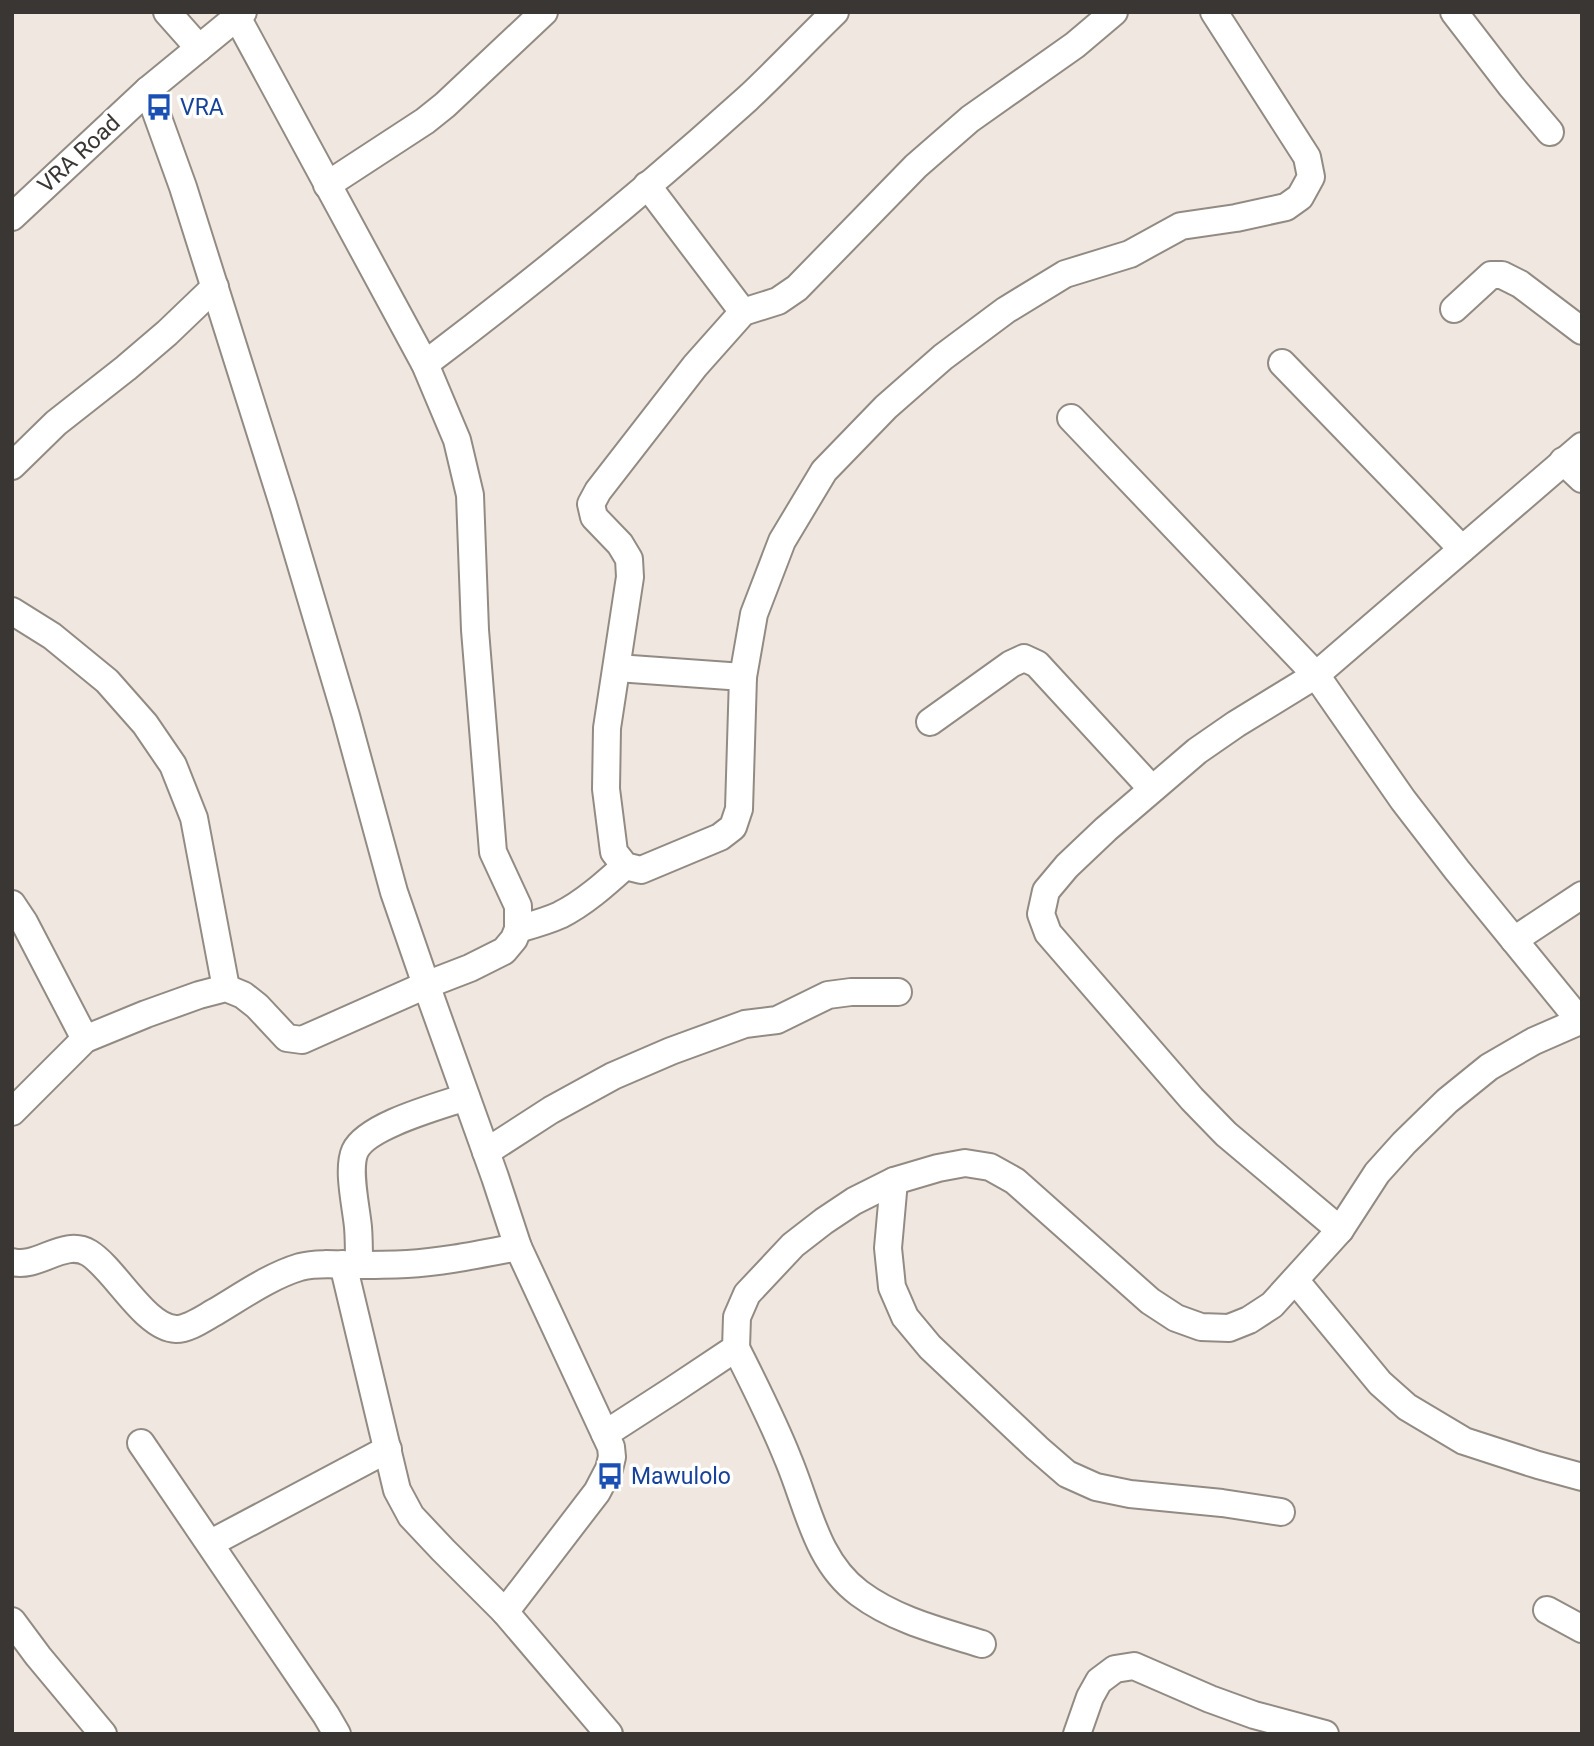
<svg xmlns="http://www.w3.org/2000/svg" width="1594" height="1746" font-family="Roboto,sans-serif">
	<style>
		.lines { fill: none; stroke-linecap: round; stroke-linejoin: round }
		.minor-casing { stroke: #928b83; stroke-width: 30 }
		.minor { stroke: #fff; stroke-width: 26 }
		.labels { text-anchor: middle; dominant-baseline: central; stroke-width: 7; stroke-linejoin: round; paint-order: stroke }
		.transit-label { font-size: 23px; fill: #164399; stroke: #fff; text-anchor: start }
		.street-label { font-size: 23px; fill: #393633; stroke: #fff }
	</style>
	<rect width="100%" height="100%" fill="#f0e8e0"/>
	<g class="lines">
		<defs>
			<g id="minor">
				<polyline points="167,12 199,48"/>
				<polyline points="1114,12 1075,45 970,119 916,166 797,288 778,301 743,312 695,366 598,491 591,504 594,517 620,544 629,559 630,577 607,728 606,789 614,852 625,866 641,870 720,837 733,827 739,809 743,677 754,614 782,541 824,471 886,407 943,357 1006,310 1065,274 1130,254 1181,226 1236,218 1286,207 1300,197 1311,177 1307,157 1214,12"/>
				<polyline points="1454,12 1511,86 1550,132"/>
				<polyline points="148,90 183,187 283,504 346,716 394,892 423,976 495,1177 518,1247 611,1447 612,1457 609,1469 597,1492 505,1612"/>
				<polyline points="327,185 425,121 445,105 544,12"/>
				<polyline points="647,185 743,312"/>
				<polyline points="12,217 148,90 243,12"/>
				<polyline points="1454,309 1491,275 1502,275 1520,284 1582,331"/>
				<polyline points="1282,363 1462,549"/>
				<path d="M425 364C536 280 644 192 747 99 777 71 805 41 835 12"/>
				<polyline points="1071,418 1316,675 1403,800 1457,870 1580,1021"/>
				<polyline points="1563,461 1582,479"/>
				<polyline points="12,466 56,423 126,368 167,333 215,287"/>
				<polyline points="12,611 52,636 107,681 145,724 173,765 194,818 226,988"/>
				<polyline points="617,668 743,677"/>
				<polyline points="930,722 1011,664 1024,658 1037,664 1152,789"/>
				<polyline points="12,904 24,922 85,1039"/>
				<path d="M518 929C532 925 547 921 560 915 584 903 605 884 625 866"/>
				<polyline points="1514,940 1582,895"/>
				<polyline points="12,1112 85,1039 146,1014 199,995 226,988 243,995 257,1006 287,1038 302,1040 426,985 470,968 504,951 514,939 518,929 518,906 493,852 475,630 470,495 457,440 425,364 237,17"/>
				<polyline points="486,1152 551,1110 613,1076 671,1051 745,1024 777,1020 828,995 851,992 898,992"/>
				<polyline points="894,1181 888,1248 892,1287 905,1317 930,1347 1037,1448 1067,1474 1096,1487 1130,1494 1222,1503 1281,1512"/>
				<polyline points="1340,1230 1226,1134 1192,1099 1048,933 1041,914 1046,891 1067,866 1106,829 1197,751 1236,724 1316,675 1582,446"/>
				<path d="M12 1262C38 1269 64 1238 89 1253 115 1269 145 1328 176 1329 189 1329 204 1318 215 1312 242 1296 270 1276 300 1267 315 1263 332 1264 348 1265 367 1265 387 1265 407 1264 444 1262 481 1254 518 1247"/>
				<polyline points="343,1264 397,1490 411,1516 443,1550 505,1612 609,1734"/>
				<path d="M359 1265C359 1252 359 1239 358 1227 356 1206 347 1169 355 1151 367 1125 440 1106 466 1097"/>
				<polyline points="1295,1280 1380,1383 1407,1407 1464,1441 1538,1465 1582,1477"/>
				<path d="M736 1348C754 1384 773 1421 788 1459 808 1506 816 1561 859 1593 895 1620 940 1631 982 1644"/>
				<polyline points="605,1434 673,1390 736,1348 737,1317 747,1294 793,1245 824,1221 854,1201 894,1181 938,1168 965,1163 990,1167 1015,1181 1150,1301 1176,1318 1201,1327 1229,1328 1249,1320 1272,1305 1340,1230 1377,1173 1404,1143 1447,1101 1489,1067 1534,1041 1582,1020"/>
				<polyline points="141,1443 326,1715 337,1734"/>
				<polyline points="211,1543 388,1449"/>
				<polyline points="1547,1610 1582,1629"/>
				<polyline points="12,1621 38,1656 103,1734"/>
				<polyline points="1077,1734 1090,1697 1099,1681 1115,1669 1134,1666 1210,1699 1254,1715 1325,1734"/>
			</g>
		</defs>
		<use href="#minor" class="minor-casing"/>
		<use href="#minor" class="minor"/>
	</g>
	<defs>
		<symbol id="bus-bare" viewBox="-9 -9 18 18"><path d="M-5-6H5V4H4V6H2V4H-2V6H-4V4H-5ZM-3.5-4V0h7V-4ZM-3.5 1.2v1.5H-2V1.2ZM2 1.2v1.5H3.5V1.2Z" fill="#1a4fb4" stroke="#fff" stroke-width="2.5" paint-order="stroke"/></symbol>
	</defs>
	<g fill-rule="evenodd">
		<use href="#bus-bare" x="140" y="88" width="38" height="38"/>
		<use href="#bus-bare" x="591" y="1457" width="38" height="38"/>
	</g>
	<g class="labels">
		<g class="transit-label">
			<text x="180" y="107">VRA</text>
			<text x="631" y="1476">Mawulolo</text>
		</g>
		<g class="street-label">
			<text transform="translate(79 154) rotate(-43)">VRA Road</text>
		</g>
	</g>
	<rect width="1594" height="1746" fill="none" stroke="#393633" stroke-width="28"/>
</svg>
